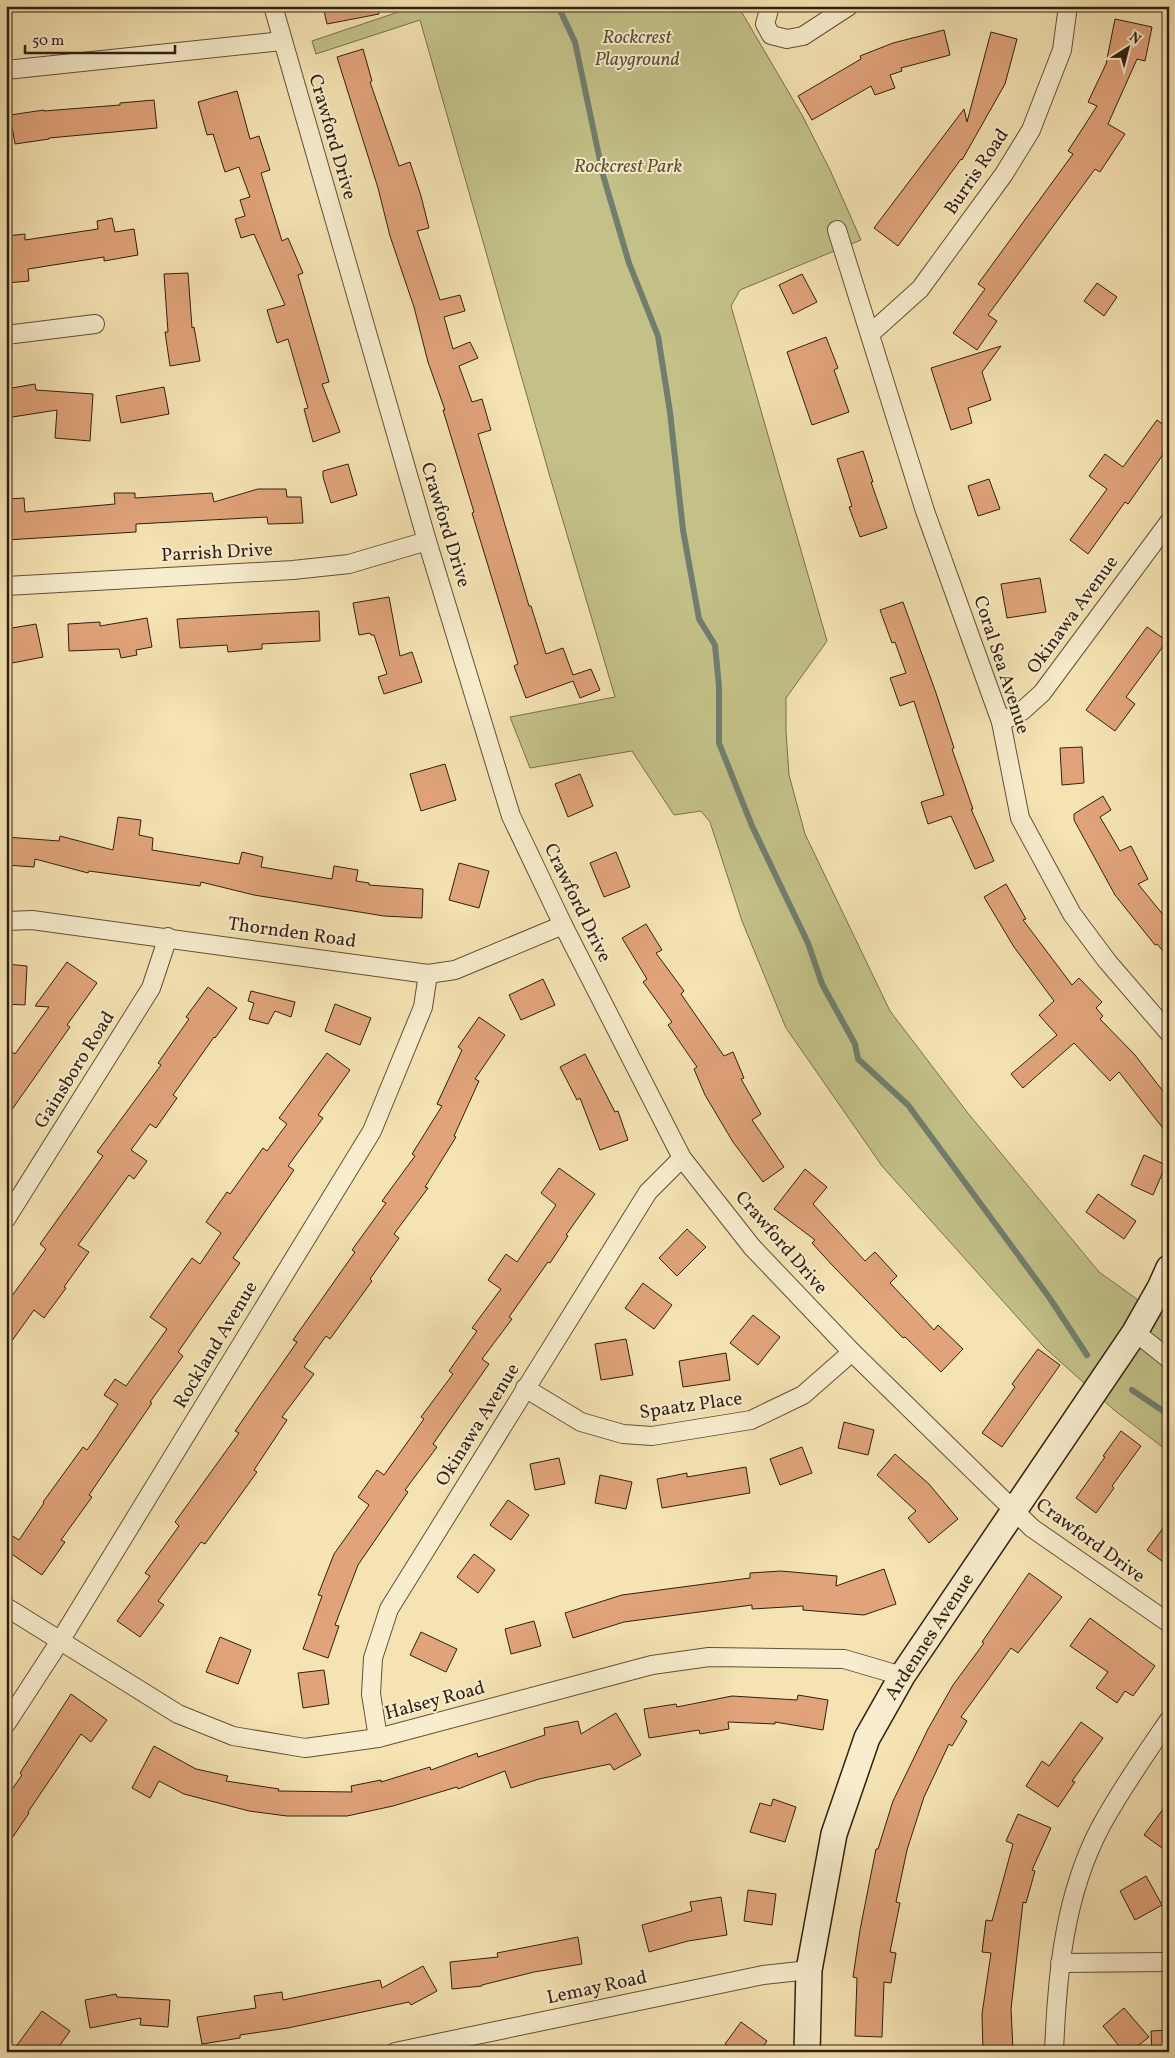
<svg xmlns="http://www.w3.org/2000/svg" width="1175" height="2058" font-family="Vollkorn,serif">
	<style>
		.green { fill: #c3c188; stroke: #7a704c }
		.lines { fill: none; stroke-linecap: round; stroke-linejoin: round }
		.stream { stroke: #717e6e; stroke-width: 6 }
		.building { fill: #e0a37a; stroke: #311f10 }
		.street-casing { stroke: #625039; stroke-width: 20 }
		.secondary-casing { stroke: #311f10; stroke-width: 28 }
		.street { stroke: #f8edce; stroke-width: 18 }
		.secondary { stroke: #f8edce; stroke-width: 25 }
		.labels { text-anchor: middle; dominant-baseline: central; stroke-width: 4; stroke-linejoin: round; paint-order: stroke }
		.park-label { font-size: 19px; font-style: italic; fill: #5d5034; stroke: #f8edce }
		.street-label { font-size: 19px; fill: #311f10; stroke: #f8edce }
	</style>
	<rect width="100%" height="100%" fill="#f5e3b3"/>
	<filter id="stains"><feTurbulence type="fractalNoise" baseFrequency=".004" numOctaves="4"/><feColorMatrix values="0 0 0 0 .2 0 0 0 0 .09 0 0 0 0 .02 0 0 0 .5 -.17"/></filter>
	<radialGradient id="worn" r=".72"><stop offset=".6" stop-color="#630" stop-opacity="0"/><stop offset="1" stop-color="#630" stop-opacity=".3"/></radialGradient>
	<polygon class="green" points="416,6 738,6 802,115 830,170 861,240 740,290 731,306 827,641 786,698 786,731 789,775 805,834 890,1011 967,1112 1099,1272 1169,1322 1169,1452 1114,1410 1044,1347 882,1166 786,1028 742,921 710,822 701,811 674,815 632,751 530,768 510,717 615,697 550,477 420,20 316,54 312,41"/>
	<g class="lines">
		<g class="stream">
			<polyline points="558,6 575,42 603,175 629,263 658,336 670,412 683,530 699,619 715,645 719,687 719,743 752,826 808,943 822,984 855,1044 858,1059 908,1105 1049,1297 1087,1355"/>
			<polyline points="1132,1390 1169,1415"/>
		</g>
	</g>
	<g class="building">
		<polygon points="323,6 379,6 379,14 327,24"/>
		<polygon points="1115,19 1152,27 1145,61 1137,59 1108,124 1125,134 1100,172 1095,169 988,315 997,321 977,350 953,333 985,289 978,284 1073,154 1068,151 1097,106 1088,102 1106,64"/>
		<polygon points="944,30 950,55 901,68 902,71 890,75 895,88 875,95 871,86 812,120 798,96 861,59 860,56 893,43"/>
		<polygon points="991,32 1017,39 1005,84 962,160 961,159 898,246 874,228 964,109 967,122"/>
		<polygon points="363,49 372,81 370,82 399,166 410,162 421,196 429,228 417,231 440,300 460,295 465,311 444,317 453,349 470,342 478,358 459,366 472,402 482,399 491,430 478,434 529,606 531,606 546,654 563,648 573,675 591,669 600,690 580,698 573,681 526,698 514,666 518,664 472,513 474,512 443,410 445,410 428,362 414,307 390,236 378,188 337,57"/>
		<polygon points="237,91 250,139 259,136 270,170 261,173 282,241 288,238 303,273 298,275 329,382 322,384 340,432 313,442 304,409 308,408 288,339 277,343 267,310 285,305 254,234 241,238 235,219 245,216 240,200 250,197 239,167 225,172 213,134 207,135 198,102"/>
		<polygon points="154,100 157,128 49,138 49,139 15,144 10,115 44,110 44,111 120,105 120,103"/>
		<polygon points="112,218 115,232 134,229 138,255 104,261 104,257 28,269 29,281 6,283 6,236 25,234 25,240 98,229 97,221"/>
		<polygon points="188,273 192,328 194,327 200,361 170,366 165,332 168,332 164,274"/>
		<polygon points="802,274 817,302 793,314 779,285"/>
		<polygon points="1097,283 1117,297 1104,316 1084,301"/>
		<polygon points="826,337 838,368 834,370 849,412 812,425 787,352"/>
		<polygon points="1001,346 982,372 991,400 968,408 972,423 951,430 931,368"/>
		<polygon points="35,384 36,390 93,394 90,441 55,438 57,410 6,418 6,389"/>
		<polygon points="164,387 169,414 121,423 116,396"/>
		<polygon points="1157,420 1169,429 1169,446 1128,504 1125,502 1088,554 1070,540 1107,489 1089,476 1105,454 1123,467"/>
		<polygon points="863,451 873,482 871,482 887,528 860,537 849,507 852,506 837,459"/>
		<polygon points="348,464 357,495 331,503 323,477 323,471"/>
		<polygon points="989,479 1000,509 978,516 968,486"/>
		<polygon points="258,489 286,489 287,497 301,497 303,523 268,524 267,517 210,520 136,524 136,532 6,540 6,499 24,498 25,512 115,504 114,493 135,493 135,498 212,493 214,502"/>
		<polygon points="1040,578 1046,612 1007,618 1001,584"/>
		<polygon points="389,597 400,656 412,652 422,682 384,694 378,677 387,674 374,635 371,635 370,633 359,635 353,603"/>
		<polygon points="903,602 936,693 954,748 952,749 973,809 971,809 994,861 975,869 951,816 928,824 921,802 944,795 914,701 900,706 890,678 906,673 895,642 892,643 880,610"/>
		<polygon points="319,611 320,641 262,644 262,649 228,652 227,645 180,648 177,619"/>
		<polygon points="147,618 152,647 136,650 137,655 121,658 119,649 69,651 68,624 100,622 100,626"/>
		<polygon points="36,624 43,657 12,663 6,629"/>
		<polygon points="1147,627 1167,641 1126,697 1135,704 1115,731 1086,710"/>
		<polygon points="1082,747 1084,783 1062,785 1060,748"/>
		<polygon points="445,764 456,800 421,811 410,774"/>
		<polygon points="580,774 593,806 568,817 555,784"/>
		<polygon points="1103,796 1111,810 1100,817 1120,851 1131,846 1148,879 1138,884 1169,922 1169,958 1157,944 1155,945 1115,895 1074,820 1074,814"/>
		<polygon points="118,817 141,820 139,835 153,838 152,850 239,864 242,852 263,857 261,867 332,879 334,866 358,870 356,881 369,883 369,885 423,889 422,918 384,916 254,895 201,882 200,886 89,871 88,873 35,859 34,867 6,865 6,837 59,841 60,836 113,850"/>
		<polygon points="616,852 630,887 604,897 590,863"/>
		<polygon points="459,863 489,871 479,908 449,900"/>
		<polygon points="1006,884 1026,919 1023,920 1072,985 1079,978 1102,1002 1096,1008 1103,1016 1100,1019 1135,1055 1169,1099 1169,1136 1119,1072 1110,1081 1074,1043 1023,1088 1011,1074 1057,1035 1039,1015 1054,1001 1014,947 984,897"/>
		<polygon points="646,924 662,950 656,953 684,991 681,994 724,1056 733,1052 744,1078 741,1079 761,1114 752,1120 784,1167 763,1182 733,1142 705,1095 694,1069 697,1067 668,1025 672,1022 643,982 647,979 622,938"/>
		<polygon points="67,962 97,983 67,1025 70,1027 6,1118 6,1047 15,1054 49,1007 35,1006"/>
		<polygon points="6,964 27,966 25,1005 6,1004"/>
		<polygon points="543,979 555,1005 521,1020 509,995"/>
		<polygon points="208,987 237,1008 215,1038 214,1037 173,1095 177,1098 156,1128 150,1124 131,1150 147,1161 134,1179 129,1175 78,1245 89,1252 64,1287 66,1288 44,1318 34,1310 6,1349 6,1304 46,1249 40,1244 103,1156 97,1152 161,1065 158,1063 189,1019 186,1017"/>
		<polygon points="251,991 295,1002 291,1017 275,1011 268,1024 249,1019 254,1003 248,1001"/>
		<polygon points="335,1004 371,1018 360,1045 325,1031"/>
		<polygon points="479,1017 505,1035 475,1079 479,1081 454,1136 456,1137 425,1187 428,1188 394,1234 399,1238 370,1279 372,1281 330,1339 326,1336 304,1367 314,1374 282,1417 287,1420 254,1470 257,1472 205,1544 201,1542 158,1601 164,1605 140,1637 117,1621 150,1576 145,1573 179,1526 175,1522 239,1433 235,1431 297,1342 293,1340 355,1252 352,1250 386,1203 382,1201 415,1156 412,1154 442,1106 437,1104 462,1050 458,1047"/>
		<polygon points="327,1053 350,1070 318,1115 323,1118 288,1166 294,1170 233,1258 240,1263 178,1352 183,1356 150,1402 152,1403 89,1495 92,1497 61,1540 65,1542 42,1575 6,1550 6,1532 19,1540 44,1503 43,1502 83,1447 87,1450 97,1436 118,1404 104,1395 115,1379 126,1386 167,1329 150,1317 192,1258 200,1264 221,1233 206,1222 227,1192 230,1194 263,1148 267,1151 287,1124 279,1118"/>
		<polygon points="585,1054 615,1112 618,1111 628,1140 600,1150 580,1098 577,1100 560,1067"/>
		<polygon points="1144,1155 1166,1165 1153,1195 1131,1185"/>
		<polygon points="559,1168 595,1194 566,1235 568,1236 550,1263 548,1262 509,1317 512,1319 482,1359 489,1364 433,1444 437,1447 405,1490 408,1492 358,1565 335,1625 339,1626 328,1658 303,1649 322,1596 318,1595 334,1554 369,1505 358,1497 377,1470 384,1475 424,1419 421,1417 453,1374 449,1371 477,1331 472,1328 501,1289 488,1280 506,1254 517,1262 556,1205 541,1193"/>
		<polygon points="805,1169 827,1187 813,1204 865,1261 875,1252 897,1276 890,1283 934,1330 938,1325 963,1349 941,1372 905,1337 903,1338 833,1266 812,1243 815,1240 774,1209"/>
		<polygon points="1098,1194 1136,1221 1124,1239 1086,1212"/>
		<polygon points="687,1229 706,1247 677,1276 659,1258"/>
		<polygon points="643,1283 672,1305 654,1329 625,1308"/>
		<polygon points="753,1315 780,1337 758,1365 730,1343"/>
		<polygon points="626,1339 633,1375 601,1380 595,1344"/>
		<polygon points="1038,1349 1060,1365 1002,1447 982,1433 1015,1387 1012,1384"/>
		<polygon points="726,1353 730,1380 683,1387 679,1361"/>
		<polygon points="844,1422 874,1430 868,1455 838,1448"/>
		<polygon points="1121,1431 1141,1446 1112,1486 1114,1488 1096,1513 1076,1498 1105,1457 1103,1456"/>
		<polygon points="802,1447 812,1473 780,1485 770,1459"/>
		<polygon points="895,1454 929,1484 958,1519 929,1543 908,1518 916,1511 877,1475"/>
		<polygon points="559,1458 565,1484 535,1490 530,1464"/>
		<polygon points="746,1467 750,1493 662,1508 657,1479 687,1473 687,1477"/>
		<polygon points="600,1475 632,1482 626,1509 595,1503"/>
		<polygon points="508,1500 529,1515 511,1540 490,1525"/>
		<polygon points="1169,1520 1169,1566 1147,1550"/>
		<polygon points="474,1554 495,1570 478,1593 457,1577"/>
		<polygon points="884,1569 896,1604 864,1615 803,1610 803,1606 752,1609 752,1605 624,1622 573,1638 565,1613 622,1595 750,1578 750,1573 781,1571 837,1576 836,1586"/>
		<polygon points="1029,1573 1062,1597 1018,1653 1011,1648 961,1717 967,1721 952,1746 949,1744 924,1797 907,1850 896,1902 900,1903 890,1952 896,1953 891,1983 884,1982 882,2037 855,2036 857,1978 853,1977 860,1930 876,1849 878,1849 893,1801 928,1729 953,1685 984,1643 982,1642"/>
		<polygon points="1090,1618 1155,1666 1133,1696 1125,1691 1117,1703 1096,1688 1108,1672 1070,1646"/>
		<polygon points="534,1621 541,1646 511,1654 505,1629"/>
		<polygon points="421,1632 457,1649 446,1672 410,1655"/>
		<polygon points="220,1637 251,1650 238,1684 206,1672"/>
		<polygon points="324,1670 329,1704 303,1708 298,1673"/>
		<polygon points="71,1694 107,1720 91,1742 81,1734 28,1812 29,1813 6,1847 6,1798 22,1775 20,1773"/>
		<polygon points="798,1695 828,1700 823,1730 775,1722 775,1724 728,1722 729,1729 700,1734 699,1730 649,1738 644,1709 676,1704 677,1707 732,1696 797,1700"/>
		<polygon points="616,1713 641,1755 614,1770 610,1764 539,1779 511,1788 505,1771 458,1789 457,1787 393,1806 347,1816 287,1816 249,1811 184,1794 159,1781 150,1798 132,1788 154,1746 196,1769 228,1776 226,1781 279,1789 278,1791 352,1792 351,1786 381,1780 381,1782 430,1767 431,1770 477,1753 478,1757 545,1735 544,1728 578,1721 581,1734"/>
		<polygon points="1081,1722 1103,1738 1072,1781 1075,1782 1058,1807 1026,1786 1042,1761 1049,1766"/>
		<polygon points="773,1799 796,1807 785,1842 750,1832 760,1803 771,1806"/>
		<polygon points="1169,1801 1169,1853 1144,1835"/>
		<polygon points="1018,1814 1051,1828 1032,1870 1035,1871 1026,1903 1023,1902 1011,2009 1013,2050 983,2051 982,2014 991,1953 982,1952 986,1920 992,1921 1013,1844 1006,1841"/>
		<polygon points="1146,1876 1162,1905 1135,1920 1120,1891"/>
		<polygon points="748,1890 776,1894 772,1925 744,1921"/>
		<polygon points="721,1897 727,1935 688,1941 649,1952 642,1925 692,1911 690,1902"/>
		<polygon points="578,1937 582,1964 534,1972 482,1985 482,1986 452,1989 450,1962 498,1957 497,1953"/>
		<polygon points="423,1966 437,1991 411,2005 409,2002 288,2028 240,2035 240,2038 202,2044 197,2017 256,2008 254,1996 282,1992 283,2000 380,1980 382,1988"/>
		<polygon points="116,1994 117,1997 170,2000 168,2027 140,2025 141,2018 90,2028 85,2000"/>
		<polygon points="1124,2008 1149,2037 1130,2052 1124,2052 1103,2026"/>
		<polygon points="42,2011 70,2031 55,2052 12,2052"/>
		<polygon points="741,2022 767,2041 759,2052 735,2052 725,2044"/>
		<polygon points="1169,2030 1169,2052 1152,2052 1151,2031"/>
	</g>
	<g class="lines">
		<defs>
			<g id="street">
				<polyline points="273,6 427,541 511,816 563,925 682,1158 752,1247 852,1352 1032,1528 1169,1623"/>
				<polyline points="770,6 765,24 771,35 787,39 803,36 849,6"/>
				<polyline points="6,70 282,41"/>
				<polyline points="837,230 925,511 1001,722 1020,818 1072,914 1107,961 1169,1033"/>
				<polyline points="870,334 920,289 1004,174 1031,130 1062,50 1068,6"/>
				<polyline points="6,335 95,324"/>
				<polyline points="6,586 293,570 349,564 427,541"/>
				<polyline points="1001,722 1022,711 1042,693 1169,522"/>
				<polyline points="6,921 32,920 428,974 455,970 563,925"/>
				<polyline points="6,1219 151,988 168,937"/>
				<polyline points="1135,1332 1169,1359"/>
				<polyline points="525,1388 581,1422 623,1434 652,1436 751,1420 803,1395 852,1352"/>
				<polyline points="6,1607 178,1714 233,1736 305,1748 378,1738 652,1665 709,1657 844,1659 902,1676"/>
				<polyline points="6,1724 60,1641 372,1131 423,1007 428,974"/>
				<polyline points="378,1738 371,1694 373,1658 389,1609 648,1192 682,1158"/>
				<polyline points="1060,1963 1169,1962"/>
				<polyline points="395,2052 763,1975 809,1970"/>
				<path d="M1054 2052C1057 1975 1064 1895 1101 1826 1121 1789 1145 1755 1169 1720"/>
			</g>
			<polyline id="secondary" points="807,2052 809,1970 834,1834 867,1738 902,1676 1135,1332 1160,1288 1169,1268"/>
		</defs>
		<use href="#street" class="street-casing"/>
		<use href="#secondary" class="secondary-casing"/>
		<use href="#street" class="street"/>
		<use href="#secondary" class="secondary"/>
	</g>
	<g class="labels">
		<g class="park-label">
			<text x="637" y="38">Rockcrest<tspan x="637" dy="22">Playground</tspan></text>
			<text x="628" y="167">Rockcrest Park</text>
		</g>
		<g class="street-label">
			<text transform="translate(332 137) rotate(74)">Crawford Drive</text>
			<text transform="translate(977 172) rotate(-56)">Burris Road</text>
			<text transform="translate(445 525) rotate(73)">Crawford Drive</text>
			<text transform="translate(217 553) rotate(-3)">Parrish Drive</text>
			<text transform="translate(1073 615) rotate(-54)">Okinawa Avenue</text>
			<text transform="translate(1001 665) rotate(72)">Coral Sea Avenue</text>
			<text transform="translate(577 903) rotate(64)">Crawford Drive</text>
			<text transform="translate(292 933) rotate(8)">Thornden Road</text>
			<text transform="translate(75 1070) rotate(-58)">Gainsboro Road</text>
			<text transform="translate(781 1243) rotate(49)">Crawford Drive</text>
			<text transform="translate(216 1345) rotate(-59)">Rockland Avenue</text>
			<text transform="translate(691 1406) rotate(-8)">Spaatz Place</text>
			<text transform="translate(478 1425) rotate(-58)">Okinawa Avenue</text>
			<text transform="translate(1090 1541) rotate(36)">Crawford Drive</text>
			<text transform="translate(930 1637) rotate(-57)">Ardennes Avenue</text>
			<text transform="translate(435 1701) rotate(-15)">Halsey Road</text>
			<text transform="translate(597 1988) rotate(-12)">Lemay Road</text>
		</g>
	</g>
	<rect width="1175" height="2058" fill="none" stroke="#f5e3b3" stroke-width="25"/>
	<rect x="8" y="8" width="1160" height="2043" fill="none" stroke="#311f10" stroke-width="2.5"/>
	<rect x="12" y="12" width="1150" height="2033" fill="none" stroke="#311f10"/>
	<g transform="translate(1128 48) rotate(36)" stroke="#f8edce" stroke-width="4" paint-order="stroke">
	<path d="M0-4L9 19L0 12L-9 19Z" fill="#311f10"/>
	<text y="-8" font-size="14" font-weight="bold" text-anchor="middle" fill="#311f10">N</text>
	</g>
	<path d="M25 45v8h150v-8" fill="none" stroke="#311f10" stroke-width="2.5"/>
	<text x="32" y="45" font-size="15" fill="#311f10" stroke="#f8edce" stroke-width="4" paint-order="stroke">50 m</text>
	<rect width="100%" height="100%" filter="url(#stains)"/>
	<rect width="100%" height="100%" fill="url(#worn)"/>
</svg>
